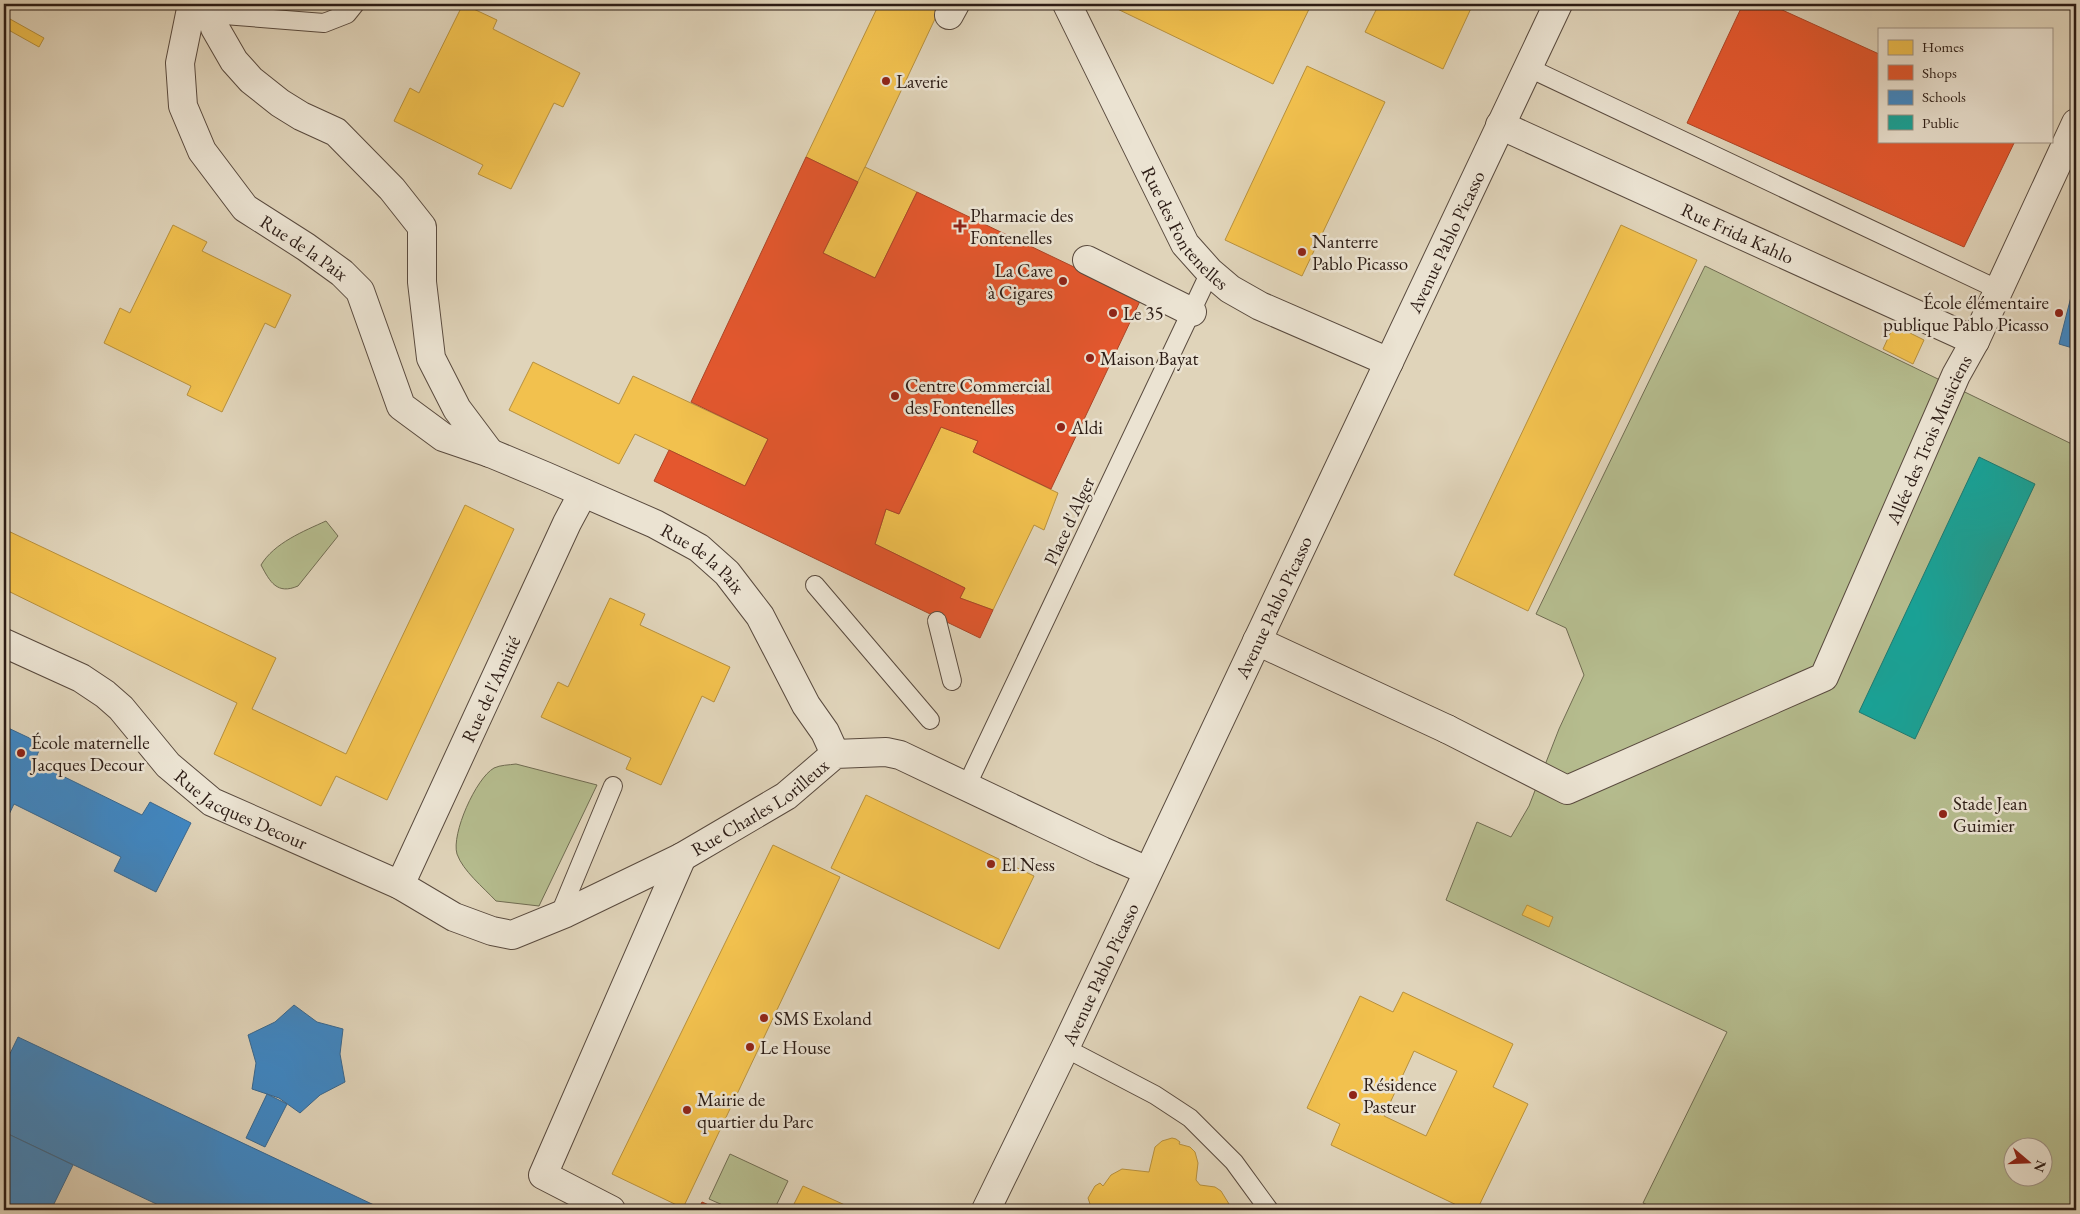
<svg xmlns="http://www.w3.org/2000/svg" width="2080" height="1214" font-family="'EB Garamond',serif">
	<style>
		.green { fill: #b5bc8e; stroke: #706c52; fill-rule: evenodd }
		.homes { fill: #f2c14e; stroke: #b7903d; fill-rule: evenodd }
		.shops { fill: #e4572e; stroke: #ad4526 }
		.schools { fill: #3f88c5; stroke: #396890 }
		.public { fill: #17a398; stroke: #1d7a71 }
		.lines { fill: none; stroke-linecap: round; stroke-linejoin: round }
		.service-casing { stroke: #594a3e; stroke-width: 20 }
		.pedestrian-casing { stroke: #594a3e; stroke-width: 30 }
		.minor-casing { stroke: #594a3e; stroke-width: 30 }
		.tertiary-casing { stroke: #594a3e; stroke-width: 30 }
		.service { stroke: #ebe3d2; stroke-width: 18 }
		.pedestrian { stroke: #ebe3d2; stroke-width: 28 }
		.minor { stroke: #ebe3d2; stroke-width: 28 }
		.tertiary { stroke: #ebe3d2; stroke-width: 28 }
		.poi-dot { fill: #8f2418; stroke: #ebe3d2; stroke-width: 2 }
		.labels { text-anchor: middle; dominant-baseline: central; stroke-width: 5; stroke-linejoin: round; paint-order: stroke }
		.poi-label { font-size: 19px; fill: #2c1c15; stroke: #ebe3d2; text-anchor: start }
		.street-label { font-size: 19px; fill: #2c1c15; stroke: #ebe3d2 }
	</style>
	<rect width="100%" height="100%" fill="#e0d4ba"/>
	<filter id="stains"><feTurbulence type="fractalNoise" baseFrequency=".004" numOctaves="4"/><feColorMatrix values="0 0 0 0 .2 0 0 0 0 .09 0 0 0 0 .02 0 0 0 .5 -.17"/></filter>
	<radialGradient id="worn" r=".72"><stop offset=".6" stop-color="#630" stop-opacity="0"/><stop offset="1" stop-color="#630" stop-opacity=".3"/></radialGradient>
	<g class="green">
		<path d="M1705 266 2076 446V1210H1659L1643 1203 1727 1032 1446 900 1477 822 1511 837 1529 806 1559 729 1584 675 1566 628 1536 614ZM2012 1146H2042V1176H2012Z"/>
		<path d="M326 521 338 536 298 586C277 595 270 582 261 565 274 543 304 531 326 521Z"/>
		<path d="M516 764 597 785 539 906 496 901C483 887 463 871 457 854 451 834 476 778 494 768 500 765 509 765 516 764Z"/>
		<polygon points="730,1154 788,1181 774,1210 734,1210 709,1199"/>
	</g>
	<g class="homes">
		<polygon points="463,4 497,20 493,29 580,73 563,107 554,103 511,189 478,174 483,165 394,121 410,88 419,93"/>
		<polygon points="879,4 942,4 858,182 806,157"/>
		<polygon points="1107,4 1303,4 1310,7 1273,84"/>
		<polygon points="1379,4 1473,4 1443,69 1365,32"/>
		<polygon points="10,19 44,38 39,47 5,28"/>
		<polygon points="1307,66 1385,102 1302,276 1225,240"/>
		<polygon points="865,167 917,192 875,278 823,253"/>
		<polygon points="173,225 207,242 202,251 291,295 275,328 265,323 222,412 187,395 191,386 104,343 120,308 130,313"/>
		<polygon points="1621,225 1697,260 1528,611 1454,575"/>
		<polygon points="1894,325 1924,340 1913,364 1883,349"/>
		<polygon points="533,362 619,404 633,376 768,439 745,486 635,434 619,464 509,410"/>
		<polygon points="941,427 978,441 973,452 1058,493 1044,530 1034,525 993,610 960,598 965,588 875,544 886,509 899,514"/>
		<polygon points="465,505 514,529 387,800 336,776 321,806 214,754 237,703 4,589 4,529 276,658 252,709 346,754"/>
		<polygon points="610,598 645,614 640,625 730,667 714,702 702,696 661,785 626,769 631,758 541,717 558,682 568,687"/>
		<polygon points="866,795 1034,876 999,949 831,868"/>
		<polygon points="773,845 840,877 683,1208 612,1174"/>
		<polygon points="1527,905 1553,917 1549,927 1522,915"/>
		<path d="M1403 992 1513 1044 1493 1087 1528 1104 1477 1210H1467L1331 1145 1340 1124 1307 1108 1360 996 1393 1012ZM1414 1051 1457 1071 1426 1136 1384 1116Z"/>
		<polygon points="1172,1138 1176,1139 1180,1142 1179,1144 1190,1147 1195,1152 1198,1163 1196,1180 1200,1185 1215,1187 1221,1191 1229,1204 1228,1210 1092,1210 1088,1198 1095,1186 1100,1183 1103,1186 1111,1175 1122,1169 1149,1172 1155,1147 1162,1141"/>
		<polygon points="803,1186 856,1210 791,1210"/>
	</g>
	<g class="shops">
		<polygon points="1743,4 1769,4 1879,54 1879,141 2015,141 1964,247 1687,123"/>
		<polygon points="806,157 858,182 823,253 875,278 917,192 1141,299 1051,489 973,452 978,441 941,427 899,514 886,509 875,544 965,588 960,598 993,610 980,638 654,481 669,450 745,486 768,439 691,402"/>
		<polygon points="702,1202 720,1210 698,1210"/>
	</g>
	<g class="schools">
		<polygon points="2074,285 2076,285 2076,349 2059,344"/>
		<polygon points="4,726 42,744 34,762 142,815 150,802 191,823 156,892 114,871 121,857 14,804 4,825"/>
		<polygon points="294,1005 317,1022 343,1029 340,1054 345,1082 320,1095 300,1113 279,1098 252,1089 256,1063 248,1035 275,1022"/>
		<polygon points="18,1037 374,1205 371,1210 169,1210 4,1132 4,1066"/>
		<polygon points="267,1094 287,1104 265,1147 246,1138"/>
		<polygon points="4,1132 73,1165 51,1210 4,1210"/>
	</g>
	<polygon class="public" points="1979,457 2035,484 1915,739 1859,712"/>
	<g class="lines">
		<defs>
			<g id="service">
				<polyline points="211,14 324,23 347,14 355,4"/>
				<polyline points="1527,67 1999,290"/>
				<polyline points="815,585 930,720"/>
				<polyline points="937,621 952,681"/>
				<polyline points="966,787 1210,272"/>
				<polyline points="559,916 613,786"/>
				<polyline points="1065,1048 1155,1095 1190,1118 1234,1162 1269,1210"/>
			</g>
			<g id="pedestrian">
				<polyline points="949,15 955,4"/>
				<polyline points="1087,260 1192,312"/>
				<path id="s1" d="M1447 729 1567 790 1824 677 1956 375 1975 341 2076 123"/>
			</g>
			<g id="minor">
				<path id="s2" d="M192 4 180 63 183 106 202 151 245 208 306 247 342 273 360 291 401 406 443 437 490 453 545 476 655 524 699 548 727 573 760 616 806 705 825 732 835 754"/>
				<polyline points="208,4 215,28 234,61 251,80 280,103 301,116 336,132 392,189 422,227 422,282 431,358 457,409 490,453"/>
				<path id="s3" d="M1067 4 1185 244 1210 272 1230 289 1260 306 1389 362"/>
				<path id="s4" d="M1500 125 1975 341"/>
				<polyline points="1257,641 1447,729"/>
				<path id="s5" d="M4 643 81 678 105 694 121 708 168 765 212 802 400 885 454 917 492 931 512 935 566 913 682 857 786 796 835 754 886 752 900 755 1102 851 1148 871"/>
				<path id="s6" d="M400 885 567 523 583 493"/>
				<polyline points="611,1210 543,1175 682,857"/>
			</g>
			<g id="tertiary">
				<path id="s7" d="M986 1210 1065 1048 1558 4"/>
			</g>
		</defs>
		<use href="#service" class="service-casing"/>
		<use href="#pedestrian" class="pedestrian-casing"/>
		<use href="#minor" class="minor-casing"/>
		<use href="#tertiary" class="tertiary-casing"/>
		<use href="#service" class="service"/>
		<use href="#pedestrian" class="pedestrian"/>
		<use href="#minor" class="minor"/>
		<use href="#tertiary" class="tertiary"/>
	</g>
	<g class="poi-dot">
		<circle cx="886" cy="81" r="5"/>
		<path d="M957.5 218.5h5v5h5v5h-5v5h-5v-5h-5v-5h5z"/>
		<circle cx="1302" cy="252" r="5"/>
		<circle cx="1063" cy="281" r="5"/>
		<circle cx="1113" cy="313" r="5"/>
		<circle cx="2059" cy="313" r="5"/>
		<circle cx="1090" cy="358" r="5"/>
		<circle cx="895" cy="396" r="5"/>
		<circle cx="1061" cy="427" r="5"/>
		<circle cx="21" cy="753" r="5"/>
		<circle cx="1943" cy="814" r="5"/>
		<circle cx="991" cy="864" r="5"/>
		<circle cx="764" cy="1018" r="5"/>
		<circle cx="750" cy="1047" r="5"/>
		<circle cx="1353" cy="1095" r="5"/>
		<circle cx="687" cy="1110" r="5"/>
	</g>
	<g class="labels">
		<g class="poi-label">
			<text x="896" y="81">Laverie</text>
			<text x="970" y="215">Pharmacie des<tspan x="970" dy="22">Fontenelles</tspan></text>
			<text x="1312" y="241">Nanterre<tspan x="1312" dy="22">Pablo Picasso</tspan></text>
			<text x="1053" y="270" text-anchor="end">La Cave<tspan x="1053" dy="22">à Cigares</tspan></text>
			<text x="2049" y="302" text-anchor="end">École élémentaire<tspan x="2049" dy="22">publique Pablo Picasso</tspan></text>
			<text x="1123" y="313">Le 35</text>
			<text x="1100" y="358">Maison Bayat</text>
			<text x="905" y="385">Centre Commercial<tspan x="905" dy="22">des Fontenelles</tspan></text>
			<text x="1071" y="427">Aldi</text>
			<text x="31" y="742">École maternelle<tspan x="31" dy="22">Jacques Decour</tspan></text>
			<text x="1953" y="803">Stade Jean<tspan x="1953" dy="22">Guimier</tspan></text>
			<text x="1001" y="864">El Ness</text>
			<text x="774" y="1018">SMS Exoland</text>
			<text x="760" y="1047">Le House</text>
			<text x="1363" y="1084">Résidence<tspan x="1363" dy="22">Pasteur</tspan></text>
			<text x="697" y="1099">Mairie de<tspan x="697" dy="22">quartier du Parc</tspan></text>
		</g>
		<g class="street-label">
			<text stroke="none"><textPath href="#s3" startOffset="254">Rue des Fontenelles</textPath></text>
			<text stroke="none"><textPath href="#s4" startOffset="261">Rue Frida Kahlo</textPath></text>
			<text stroke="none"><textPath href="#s7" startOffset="1072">Avenue Pablo Picasso</textPath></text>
			<text stroke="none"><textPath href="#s2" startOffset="295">Rue de la Paix</textPath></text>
			<text stroke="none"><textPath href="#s1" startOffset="675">Allée des Trois Musiciens</textPath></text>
			<text transform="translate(1069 521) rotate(-65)">Place d'Alger</text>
			<text stroke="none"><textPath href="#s2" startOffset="829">Rue de la Paix</textPath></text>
			<text stroke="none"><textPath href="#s7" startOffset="668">Avenue Pablo Picasso</textPath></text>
			<text stroke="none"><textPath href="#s6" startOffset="216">Rue de l'Amitié</textPath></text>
			<text stroke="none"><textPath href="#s5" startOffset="875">Rue Charles Lorilleux</textPath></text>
			<text stroke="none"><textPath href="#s5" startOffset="295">Rue Jacques Decour</textPath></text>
			<text stroke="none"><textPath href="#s7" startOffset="262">Avenue Pablo Picasso</textPath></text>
		</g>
	</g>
	<rect width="2080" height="1214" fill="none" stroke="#e0d4ba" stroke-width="20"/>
	<rect x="5" y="5" width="2070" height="1204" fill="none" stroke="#2c1c15" stroke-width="2.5"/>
	<rect x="10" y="10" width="2060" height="1194" fill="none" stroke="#2c1c15"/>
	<rect x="1878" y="28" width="175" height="115" fill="#ebe3d2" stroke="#9f9386"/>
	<rect x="1888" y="40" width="25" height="15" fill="#f2c14e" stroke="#9f9386"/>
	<text x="1922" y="52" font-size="15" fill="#2c1c15">Homes</text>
	<rect x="1888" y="65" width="25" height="15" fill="#e4572e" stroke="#9f9386"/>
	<text x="1922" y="78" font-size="15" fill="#2c1c15">Shops</text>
	<rect x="1888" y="90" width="25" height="15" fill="#3f88c5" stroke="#9f9386"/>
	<text x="1922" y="102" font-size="15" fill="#2c1c15">Schools</text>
	<rect x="1888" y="115" width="25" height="15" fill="#17a398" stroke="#9f9386"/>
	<text x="1922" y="128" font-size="15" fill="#2c1c15">Public</text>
	<g transform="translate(2028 1162) rotate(109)"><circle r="24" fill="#ebe3d2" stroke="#9f9386"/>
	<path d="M0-4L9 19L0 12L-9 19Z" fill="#8f2418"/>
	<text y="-8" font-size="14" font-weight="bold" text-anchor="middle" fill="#2c1c15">N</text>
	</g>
	<rect width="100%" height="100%" filter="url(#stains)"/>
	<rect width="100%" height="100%" fill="url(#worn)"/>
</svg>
